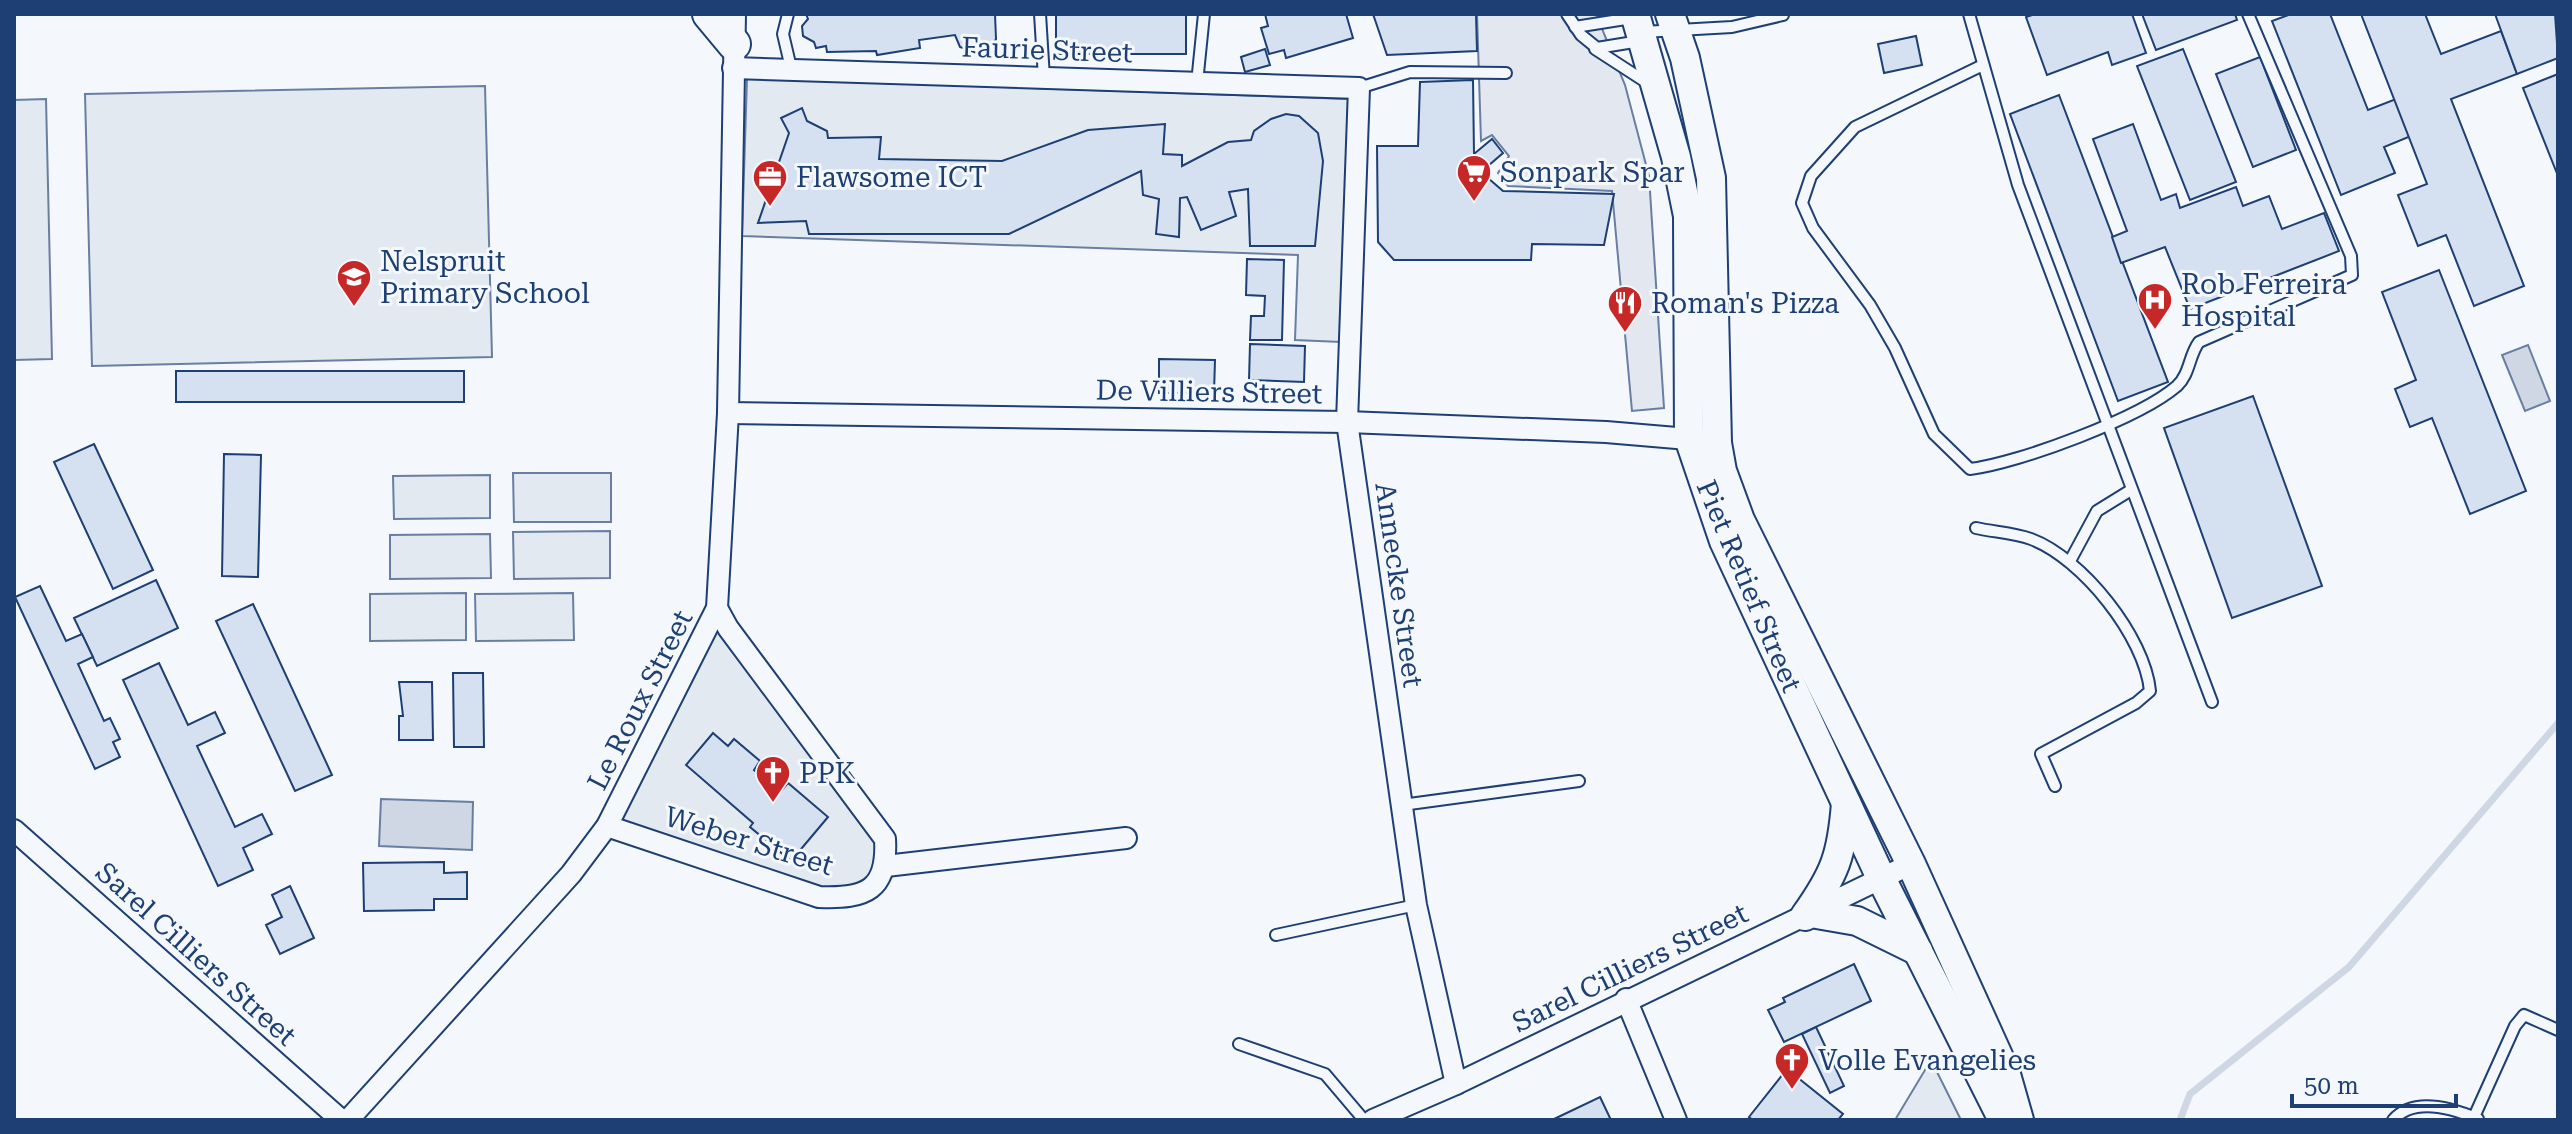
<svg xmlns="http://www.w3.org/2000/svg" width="2572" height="1134" font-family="'Roboto Serif',serif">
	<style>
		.green { fill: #e3e9f0; stroke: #687fa3; stroke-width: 2 }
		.parking { fill: #e3e8f0; stroke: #687fa3; stroke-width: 2 }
		.water { fill: #cfd7e4; stroke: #687fa3; stroke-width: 2 }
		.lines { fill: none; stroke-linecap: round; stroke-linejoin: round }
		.stream { stroke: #cfd7e4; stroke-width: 7 }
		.building { fill: #d5e0f0; stroke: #1d3f73; stroke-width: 2 }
		.lane-casing { stroke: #1d3f73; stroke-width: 14 }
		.street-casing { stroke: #1d3f73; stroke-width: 24 }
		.secondary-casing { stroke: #1d3f73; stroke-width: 32 }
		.primary-casing { stroke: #1d3f73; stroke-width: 36 }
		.lane { stroke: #f4f7fb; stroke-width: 10 }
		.street { stroke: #f4f7fb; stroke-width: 20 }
		.secondary { stroke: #f4f7fb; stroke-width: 28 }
		.primary { stroke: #f4f7fb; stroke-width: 32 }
		.labels { text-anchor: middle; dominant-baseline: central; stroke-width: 6; stroke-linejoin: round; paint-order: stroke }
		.street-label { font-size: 28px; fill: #1d3f73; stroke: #f4f7fb }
		.poi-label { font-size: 28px; fill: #1d3f73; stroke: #f4f7fb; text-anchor: start }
	</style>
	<rect width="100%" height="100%" fill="#f4f7fb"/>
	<g class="green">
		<polygon points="747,78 1348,99 1341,342 1295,340 1298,255 742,236"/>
		<polygon points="485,86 492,357 92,366 85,94"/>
		<polygon points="46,99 52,359 14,360 14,100"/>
		<polygon points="513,473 611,473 611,522 514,522"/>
		<polygon points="490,475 490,518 394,519 393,476"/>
		<polygon points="610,531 610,578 514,579 513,532"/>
		<polygon points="490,534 491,578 390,579 390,535"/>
		<polygon points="466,593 466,640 370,641 370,594"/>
		<polygon points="573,593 574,640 476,641 475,594"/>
		<polygon points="717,608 885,839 884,868 851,898 607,826"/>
		<polygon points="1931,1060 1961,1120 1895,1120"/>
	</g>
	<polygon class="parking" points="1477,14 1596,14 1625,85 1649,176 1664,408 1632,411 1612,191 1508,186 1498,173 1509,156 1492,135 1481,141"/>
	<g class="water">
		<polygon points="2528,345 2550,401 2525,411 2502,355"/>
		<polygon points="381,799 473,802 472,850 379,846"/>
	</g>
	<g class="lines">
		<polyline class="stream" points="2180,1120 2190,1094 2349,967 2558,723"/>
	</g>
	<g class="building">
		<polygon points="806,14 995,14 996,39 993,45 979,54 960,47 955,35 919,40 920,48 877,55 876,51 827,52 826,46 816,48 814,42 803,36 802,26 808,19"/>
		<rect x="1056" y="14" width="130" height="40"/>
		<polygon points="1265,14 1346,14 1353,38 1286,58 1284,50 1269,54 1261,28 1268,26"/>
		<polygon points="1373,14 1476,14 1477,51 1387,55"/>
		<polygon points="2035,14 2132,14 2146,53 2112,65 2108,52 2047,75 2026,17"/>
		<polygon points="2142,14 2235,14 2237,20 2156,50"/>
		<polygon points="2291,14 2330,14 2368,110 2396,99 2411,136 2384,147 2395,173 2341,195 2272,21"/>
		<polygon points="2361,14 2425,14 2441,54 2501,31 2517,74 2451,99 2524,286 2474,306 2446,235 2418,246 2398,195 2427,184"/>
		<polygon points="2495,14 2555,14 2558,58 2517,74"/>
		<polygon points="1916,36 1922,65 1884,73 1878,44"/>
		<polygon points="1265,49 1270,65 1245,72 1241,57"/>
		<polygon points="2183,49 2236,182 2190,200 2137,66"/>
		<polygon points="2260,57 2296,150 2253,167 2216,74"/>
		<polygon points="2558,74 2558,176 2523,88"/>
		<polygon points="1473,80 1474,154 1492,139 1503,153 1481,172 1503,191 1614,194 1604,245 1532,244 1531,260 1394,260 1378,242 1377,146 1418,146 1420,82"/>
		<polygon points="2059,95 2168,382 2118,401 2010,114"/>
		<polygon points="802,108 807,121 827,131 828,138 881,137 879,159 1002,161 1088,130 1165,124 1163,154 1182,155 1182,166 1228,142 1251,140 1254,131 1271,119 1286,114 1299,116 1318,133 1323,161 1315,246 1250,246 1248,189 1229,192 1236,216 1201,230 1187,197 1180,198 1179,237 1156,234 1159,199 1143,195 1141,171 1009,234 809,234 806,221 758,223 789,133 781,118"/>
		<polygon points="2133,124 2161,200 2176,194 2180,208 2236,187 2243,206 2269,196 2282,229 2324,213 2339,251 2190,309 2165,247 2121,263 2112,237 2127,231 2093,139"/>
		<polygon points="1247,259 1284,260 1282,340 1250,340 1251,316 1264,316 1265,296 1246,295"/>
		<polygon points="2439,270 2526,491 2470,514 2432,418 2410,427 2395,389 2416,380 2382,292"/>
		<polygon points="1250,344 1305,346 1304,382 1249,380"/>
		<polygon points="1159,359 1215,360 1214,393 1159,393"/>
		<rect x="176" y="371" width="288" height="31"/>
		<polygon points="2253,396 2322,586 2232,618 2164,428"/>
		<polygon points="94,444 153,570 113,589 54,462"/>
		<polygon points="224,454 261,455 258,577 222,576"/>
		<polygon points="156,580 178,628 97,666 74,618"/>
		<polygon points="40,586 66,641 82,634 93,657 78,664 104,721 110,718 120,739 113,742 120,757 95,769 15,597"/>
		<polygon points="253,604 332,775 295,791 216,621"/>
		<polygon points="159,663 188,725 215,712 225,733 197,746 235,827 262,814 272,834 243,848 253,870 218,886 123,680"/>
		<polygon points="453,673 483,673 484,747 454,747"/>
		<polygon points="399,682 432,682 433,740 399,740 399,716 403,716"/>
		<polygon points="713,733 728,746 734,739 760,761 754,770 780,792 788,783 828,817 791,861 750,827 753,823 686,765"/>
		<polygon points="444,862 444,873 467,872 467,899 434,899 434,910 364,911 363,863"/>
		<polygon points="290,886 314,938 280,954 266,925 282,917 272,895"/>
		<polygon points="1854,964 1871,1001 1784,1042 1768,1010 1785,1002 1783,998"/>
		<polygon points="1816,1027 1844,1086 1830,1093 1802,1034"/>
		<polygon points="1787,1069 1843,1114 1838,1120 1753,1120 1749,1117"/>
		<polygon points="1600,1097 1611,1120 1552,1120"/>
	</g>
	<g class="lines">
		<defs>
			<g id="lane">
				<polyline points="788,14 783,34 791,68"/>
				<polyline points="1040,14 1044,78"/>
				<polyline points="1567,14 1581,35 1597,48 1640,41"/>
				<polyline points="1969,14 2018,185 2212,702"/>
				<polyline points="1575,27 1632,18"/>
				<polyline points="1643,32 1732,27 1783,15"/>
				<polyline points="1595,49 1649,84"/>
				<path d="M1983 65 1855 127 1811 176 1802 203 1813 228 1870 305 1895 348 1934 434 1970 469C2019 463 2140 418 2177 386 2190 374 2189 355 2199 342L2352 275 2351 256 2248 14"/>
				<polyline points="1197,83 1204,14"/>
				<polyline points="1359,88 1410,72 1506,73"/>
				<path d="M1976 528C1994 532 2014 533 2031 539 2082 558 2145 637 2150 691L2136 703 2041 754 2055 786"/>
				<polyline points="2070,561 2097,511 2131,490"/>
				<polyline points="1402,805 1579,781"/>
				<polyline points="1276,935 1416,905"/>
				<polyline points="1239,1044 1325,1074 1364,1120"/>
				<polyline points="2474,1117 2515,1026 2524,1015 2558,1030"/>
				<path d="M2393 1120C2414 1096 2452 1108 2478 1119"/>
			</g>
			<g id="street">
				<polyline points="733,68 1359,88 1347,422 1416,905 1456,1084"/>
				<polyline points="728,413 1347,422 1606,432 1700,440"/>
				<path d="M607 826 819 897C866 899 888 890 885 839L728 628 717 608"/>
				<polyline points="14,830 341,1120"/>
				<polyline points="886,866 1126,838"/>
				<polyline points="1626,999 1676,1120"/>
				<polyline points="348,1120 571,874 607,826 717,608 728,413 735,14"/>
				<polyline points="1373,1120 1456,1084 1911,864"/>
			</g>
			<g id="secondary">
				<polyline points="1635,14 1676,157 1688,216 1689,438 1724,541 1882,880 2003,1120"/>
				<polyline points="1670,14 1685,58 1711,178 1717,443 1722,471 1740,520 1911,864 2005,1071 2019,1120"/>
				<polyline points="1811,913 1857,921 1918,951"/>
				<path d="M1805 916C1835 874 1842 855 1846 803"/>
			</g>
			<polyline id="primary" points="709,14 734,44"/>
		</defs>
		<use href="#lane" class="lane-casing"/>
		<use href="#street" class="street-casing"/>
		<use href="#secondary" class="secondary-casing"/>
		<use href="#primary" class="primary-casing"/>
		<use href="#lane" class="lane"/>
		<use href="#street" class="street"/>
		<use href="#secondary" class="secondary"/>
		<use href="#primary" class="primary"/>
	</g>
	<defs>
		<symbol id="supermarket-pin" viewBox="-11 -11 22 30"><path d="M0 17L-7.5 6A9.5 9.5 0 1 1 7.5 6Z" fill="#c62828" stroke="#f4f7fb"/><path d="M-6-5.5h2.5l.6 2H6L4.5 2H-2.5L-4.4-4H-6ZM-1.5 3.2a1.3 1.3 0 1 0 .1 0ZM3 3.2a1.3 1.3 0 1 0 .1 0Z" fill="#fff"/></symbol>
		<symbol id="office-pin" viewBox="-11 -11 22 30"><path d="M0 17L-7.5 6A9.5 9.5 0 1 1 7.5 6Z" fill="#c62828" stroke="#f4f7fb"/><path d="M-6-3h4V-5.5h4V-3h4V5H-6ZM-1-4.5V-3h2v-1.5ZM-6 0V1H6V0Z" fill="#fff"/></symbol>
		<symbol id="school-pin" viewBox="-11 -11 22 30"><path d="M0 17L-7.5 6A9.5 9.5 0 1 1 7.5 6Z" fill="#c62828" stroke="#f4f7fb"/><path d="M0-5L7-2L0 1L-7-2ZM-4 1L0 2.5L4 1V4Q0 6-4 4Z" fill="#fff"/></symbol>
		<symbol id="hospital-pin" viewBox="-11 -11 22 30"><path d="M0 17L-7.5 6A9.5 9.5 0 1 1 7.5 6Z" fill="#c62828" stroke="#f4f7fb"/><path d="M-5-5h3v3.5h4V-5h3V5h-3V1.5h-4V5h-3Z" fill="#fff"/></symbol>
		<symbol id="restaurant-pin" viewBox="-11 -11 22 30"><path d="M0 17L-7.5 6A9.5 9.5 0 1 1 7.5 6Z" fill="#c62828" stroke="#f4f7fb"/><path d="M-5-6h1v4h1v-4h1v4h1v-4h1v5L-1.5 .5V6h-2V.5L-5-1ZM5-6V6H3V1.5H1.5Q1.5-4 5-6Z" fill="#fff"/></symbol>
		<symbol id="church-pin" viewBox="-11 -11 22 30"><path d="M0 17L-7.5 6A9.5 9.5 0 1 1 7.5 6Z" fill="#c62828" stroke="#f4f7fb"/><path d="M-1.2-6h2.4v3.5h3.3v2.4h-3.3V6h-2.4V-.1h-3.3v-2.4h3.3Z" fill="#fff"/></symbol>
	</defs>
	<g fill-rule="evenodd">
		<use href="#supermarket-pin" x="1454" y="152" width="40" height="54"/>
		<use href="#office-pin" x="750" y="157" width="40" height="54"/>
		<use href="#school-pin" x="334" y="257" width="40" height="54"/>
		<use href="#hospital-pin" x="2135" y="280" width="40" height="54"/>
		<use href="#restaurant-pin" x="1605" y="283" width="40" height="54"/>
		<use href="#church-pin" x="753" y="753" width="40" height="54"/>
		<use href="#church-pin" x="1772" y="1040" width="40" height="54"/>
	</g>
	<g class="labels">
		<g class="street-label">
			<text transform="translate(1047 50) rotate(2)">Faurie Street</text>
			<text transform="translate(1209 392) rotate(1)">De Villiers Street</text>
			<text transform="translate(1399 585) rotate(82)">Annecke Street</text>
			<text transform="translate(1749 586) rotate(67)">Piet Retief Street</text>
			<text transform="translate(640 700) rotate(-63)">Le Roux Street</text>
			<text transform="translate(749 841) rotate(17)">Weber Street</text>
			<text transform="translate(196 954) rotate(42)">Sarel Cilliers Street</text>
			<text transform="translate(1630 968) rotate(-26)">Sarel Cilliers Street</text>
		</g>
		<g class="poi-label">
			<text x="1500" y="172">Sonpark Spar</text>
			<text x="796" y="177">Flawsome ICT</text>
			<text x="380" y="261">Nelspruit<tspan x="380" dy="32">Primary School</tspan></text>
			<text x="2181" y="284">Rob Ferreira<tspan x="2181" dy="32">Hospital</tspan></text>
			<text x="1651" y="303">Roman's Pizza</text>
			<text x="799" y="773">PPK</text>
			<text x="1818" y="1060">Volle Evangelies</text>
		</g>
	</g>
	<rect width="2572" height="1134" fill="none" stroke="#1d3f73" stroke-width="32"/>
	<path d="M2292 1094v12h164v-12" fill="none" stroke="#1d3f73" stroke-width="4"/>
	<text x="2304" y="1094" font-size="24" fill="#1d3f73" stroke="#f4f7fb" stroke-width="6" paint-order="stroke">50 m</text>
</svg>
